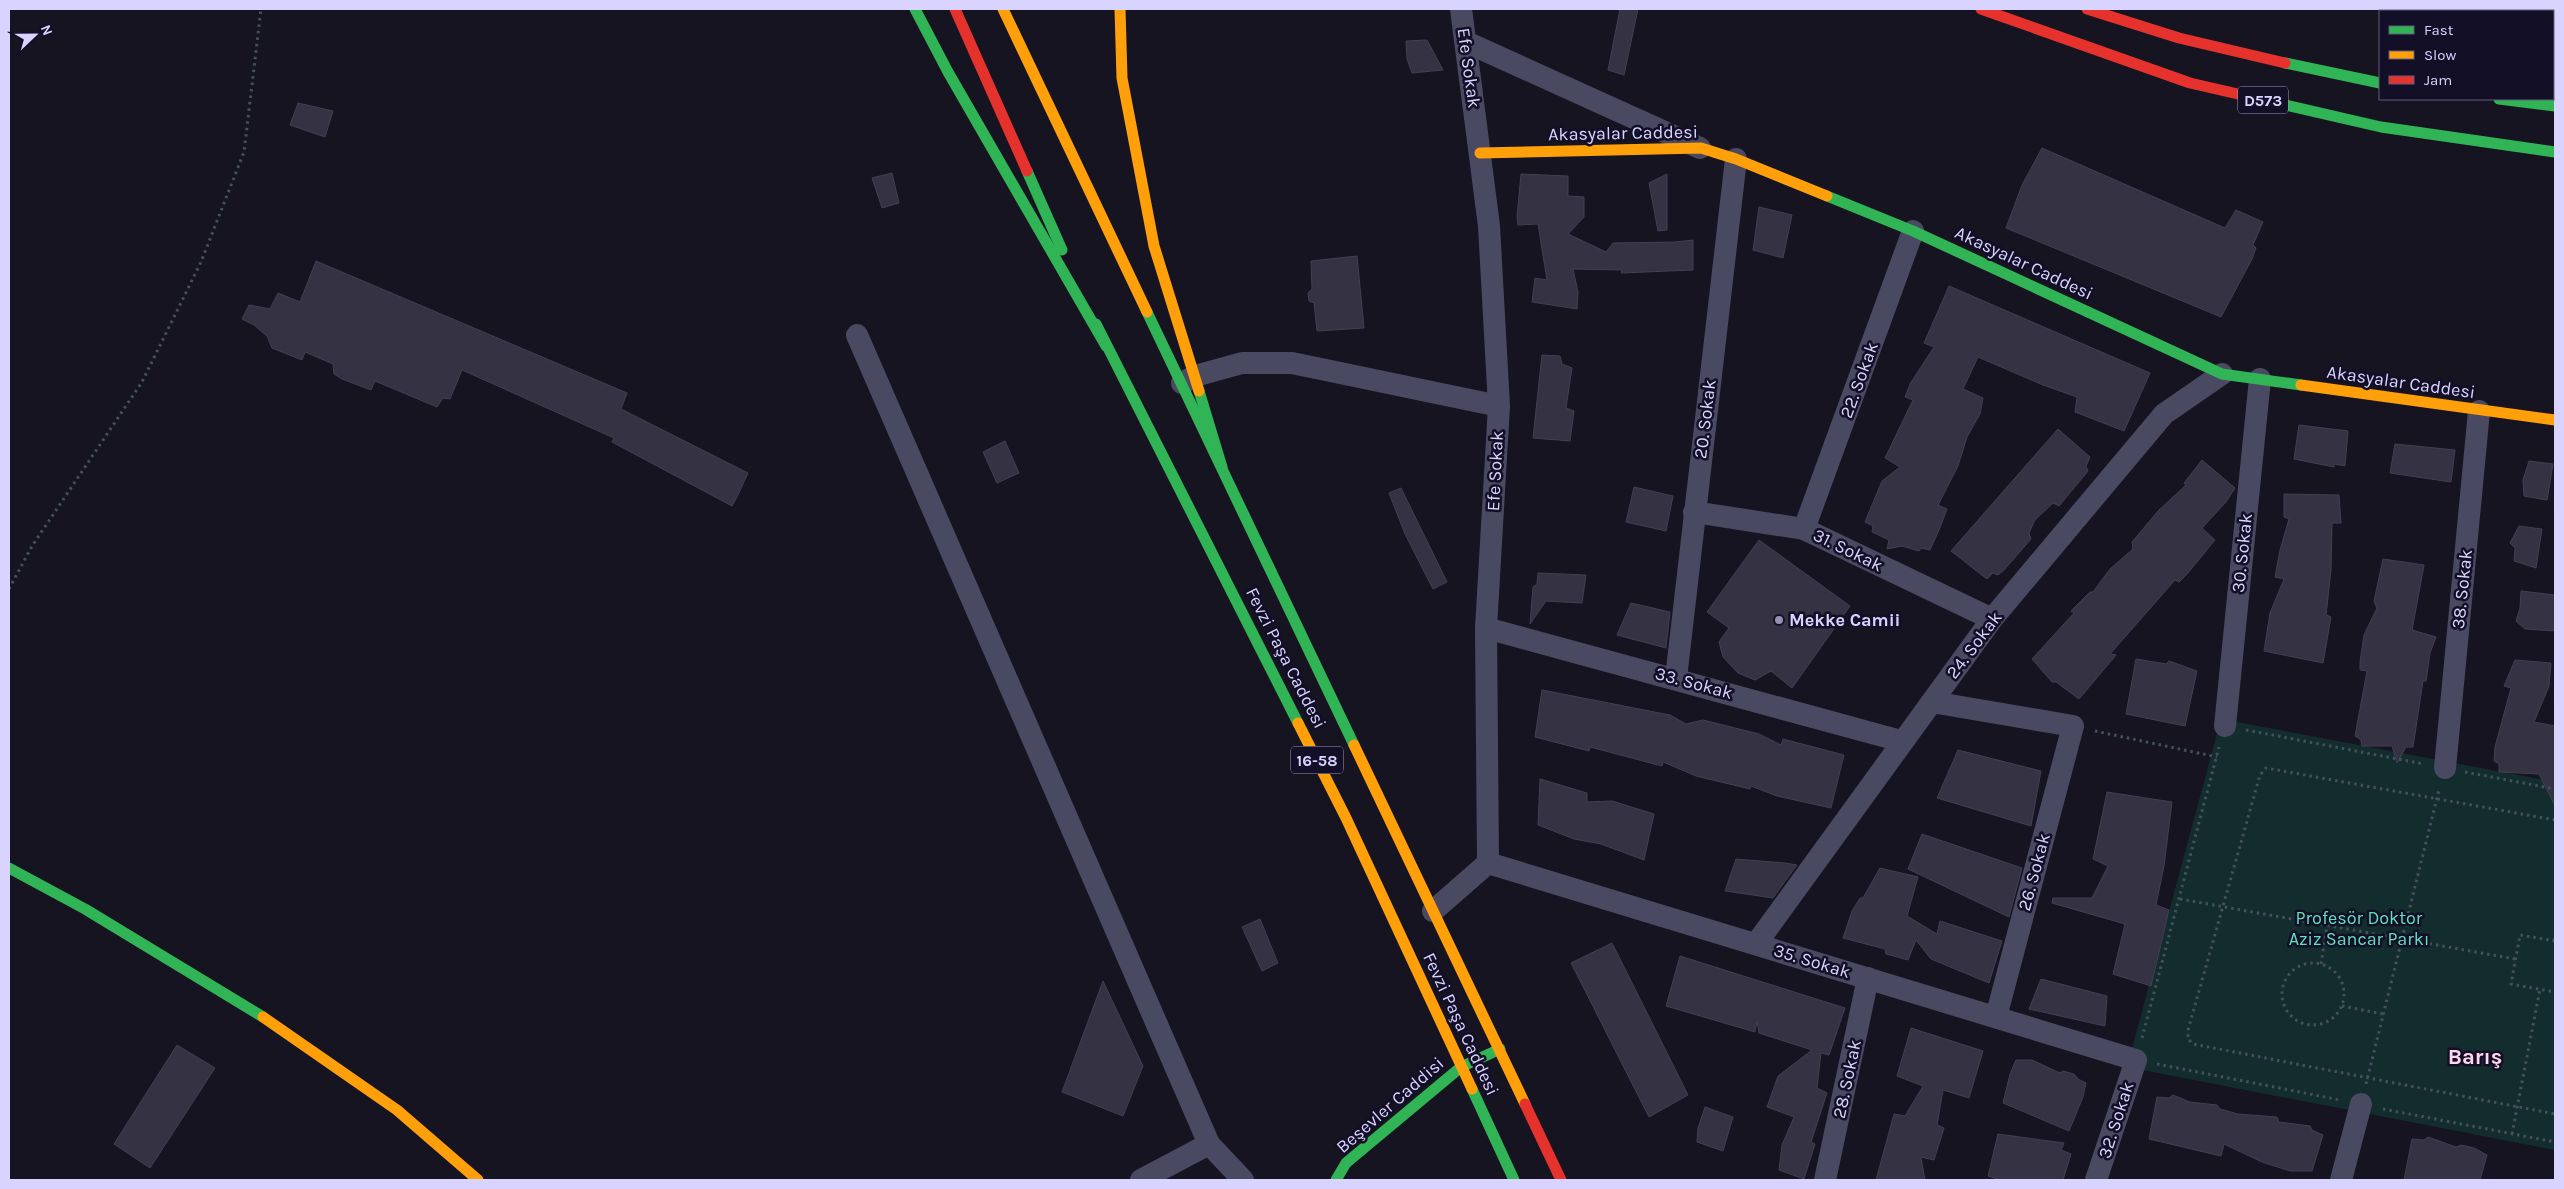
<svg xmlns="http://www.w3.org/2000/svg" width="2564" height="1189" font-family="Karla,sans-serif">
	<style>
		.green { fill: #132c2d }
		.building { fill: #343243; stroke: #433f54 }
		.lines { fill: none; stroke-linecap: round; stroke-linejoin: round }
		.path { stroke: #44505f; stroke-width: 3; stroke-dasharray: 2.5 4; stroke-linecap: butt }
		.street { stroke: #4a4962; stroke-width: 22 }
		.fast { stroke: #30b455; stroke-width: 11 }
		.slow { stroke: #ff9f0a; stroke-width: 11 }
		.jam { stroke: #e5322d; stroke-width: 11 }
		.poi-dot { fill: #9591b1; stroke: #130f26; stroke-width: 2 }
		.labels { text-anchor: middle; dominant-baseline: central; stroke-width: 5; stroke-linejoin: round; paint-order: stroke }
		.shield { fill: #130f26; stroke: #9e99be; stroke-width: 1 }
		.shield-label { font-size: 16px; font-weight: bold; fill: #d9d4ff }
		.street-label { font-size: 18px; fill: #d9d4ff; stroke: #130f26 }
		.poi-label { font-size: 18px; font-weight: bold; fill: #d9d4ff; stroke: #130f26; text-anchor: start }
		.park-label { font-size: 18px; fill: #5fe0c0; stroke: #130f26 }
		.district-label { font-size: 22px; font-weight: bold; fill: #ffd6f0; stroke: #130f26 }
	</style>
	<rect width="100%" height="100%" fill="#161421"/>
	<polygon class="green" points="2221,719 2555,782 2555,1150 2127,1067"/>
	<g class="building">
		<polygon points="1620,9 1638,9 1624,75 1608,70"/>
		<polygon points="1427,40 1443,70 1412,73 1407,59 1406,41"/>
		<polygon points="298,103 333,111 325,137 290,125"/>
		<polygon points="2042,148 2225,228 2236,210 2263,222 2253,245 2256,248 2252,259 2221,317 2006,228 2022,185"/>
		<polygon points="892,173 899,203 882,208 872,178"/>
		<polygon points="1521,174 1568,176 1568,196 1584,197 1584,217 1568,234 1606,252 1613,243 1675,242 1693,240 1693,270 1621,273 1622,270 1573,269 1578,292 1577,309 1532,302 1535,278 1547,280 1538,224 1518,225 1517,216"/>
		<polygon points="1667,174 1667,230 1658,231 1649,183"/>
		<polygon points="1759,207 1792,215 1783,258 1753,250"/>
		<polygon points="1357,256 1364,328 1317,331 1314,303 1309,301 1308,293 1312,289 1311,261"/>
		<polygon points="316,261 627,393 621,409 748,473 737,497 732,506 612,442 614,438 462,370 450,399 443,398 437,407 375,381 371,390 342,379 334,374 333,364 305,352 302,360 272,348 267,336 254,325 242,319 249,305 270,309 278,293 300,302"/>
		<polygon points="1949,286 2150,373 2124,431 2075,412 2077,397 2043,385 1978,357 1963,389 1983,398 1980,414 1967,437 1958,466 1938,505 1947,509 1939,530 1930,550 1921,548 1919,551 1902,546 1887,549 1889,540 1872,532 1873,526 1865,522 1882,481 1900,467 1885,458 1913,400 1905,397 1910,384 1934,347 1924,343"/>
		<polygon points="1542,355 1560,356 1562,364 1572,368 1566,408 1574,411 1570,441 1533,438"/>
		<polygon points="2299,425 2348,431 2345,466 2334,464 2334,467 2294,459"/>
		<polygon points="2058,429 2090,457 2086,466 2088,471 2059,506 2053,503 2035,520 2029,533 2031,539 2004,570 1998,575 1993,573 1987,579 1951,551"/>
		<polygon points="1005,441 1019,473 997,483 983,452"/>
		<polygon points="2395,444 2455,450 2451,482 2390,473"/>
		<polygon points="2202,460 2235,488 2226,502 2202,528 2215,540 2187,574 2179,582 2175,580 2110,654 2116,655 2079,699 2056,682 2052,682 2032,659 2074,613 2071,611 2090,592 2093,592 2110,569 2133,549 2132,542 2159,510 2186,485 2184,483"/>
		<polygon points="2529,461 2553,464 2547,500 2524,496 2523,480"/>
		<polygon points="1634,487 1673,496 1666,531 1626,522"/>
		<polygon points="1401,488 1447,582 1433,589 1405,534 1389,493"/>
		<polygon points="2284,494 2339,495 2341,523 2332,523 2331,570 2326,615 2331,617 2323,663 2264,651 2270,613 2284,579 2275,577 2280,550 2289,519 2284,517"/>
		<polygon points="2519,526 2542,529 2536,568 2514,561 2515,548 2510,543"/>
		<polygon points="1759,540 1850,606 1792,688 1771,671 1755,680 1738,673 1723,657 1719,642 1729,628 1707,612"/>
		<polygon points="2383,559 2424,565 2412,630 2436,637 2430,653 2426,681 2423,681 2413,747 2406,747 2397,763 2392,746 2362,746 2361,740 2355,736 2367,671 2360,670 2360,662 2364,635 2377,608 2374,601"/>
		<polygon points="1538,573 1586,575 1582,603 1546,601 1530,624 1533,587 1537,584"/>
		<polygon points="2521,591 2555,595 2555,631 2525,629 2516,621 2520,608"/>
		<polygon points="1631,603 1670,612 1666,648 1617,635"/>
		<polygon points="2136,659 2166,664 2169,661 2197,671 2185,726 2126,714"/>
		<polygon points="2515,660 2551,663 2549,686 2534,722 2555,726 2555,806 2539,774 2499,772 2499,764 2494,761 2495,747 2511,688 2504,686"/>
		<polygon points="1542,690 1670,715 1686,724 1703,720 1759,734 1781,745 1783,739 1844,755 1831,808 1777,796 1751,786 1750,789 1696,776 1663,762 1662,766 1590,747 1589,751 1535,737"/>
		<polygon points="1958,750 2041,771 2031,826 1937,798"/>
		<polygon points="1540,779 1587,793 1587,802 1612,801 1654,814 1644,860 1601,844 1574,839 1538,825"/>
		<polygon points="2107,792 2172,802 2164,866 2156,905 2169,910 2151,986 2113,974 2125,924 2052,903 2053,898 2092,898 2108,866 2093,859"/>
		<polygon points="1922,834 2022,868 2009,917 1908,869"/>
		<polygon points="1736,859 1785,863 1797,865 1773,898 1725,891"/>
		<polygon points="1880,868 1918,877 1907,916 1937,934 1940,921 2002,941 1989,983 1931,959 1916,940 1908,960 1886,954 1885,949 1843,938 1852,911 1860,898 1863,898"/>
		<polygon points="1260,919 1278,963 1262,971 1242,927"/>
		<polygon points="1612,943 1688,1095 1649,1117 1571,963"/>
		<polygon points="1680,956 1845,1008 1829,1055 1821,1053 1817,1088 1827,1093 1811,1142 1815,1144 1804,1179 1779,1170 1782,1145 1794,1117 1767,1107 1778,1076 1812,1050 1759,1033 1757,1021 1755,1032 1666,1006"/>
		<polygon points="2041,979 2107,996 2105,1026 2029,1009"/>
		<polygon points="1103,981 1143,1066 1123,1116 1062,1092"/>
		<polygon points="1911,1028 1983,1051 1969,1098 1943,1090 1937,1125 1944,1128 1934,1160 1921,1157 1925,1180 1876,1180 1894,1114 1905,1116 1923,1086 1897,1076"/>
		<polygon points="177,1045 215,1068 150,1168 114,1144"/>
		<polygon points="2016,1060 2032,1060 2060,1073 2063,1071 2074,1074 2078,1079 2086,1083 2083,1097 2069,1131 2003,1103 2010,1074"/>
		<polygon points="2173,1095 2190,1102 2217,1105 2220,1109 2238,1114 2277,1117 2279,1122 2310,1126 2312,1130 2323,1135 2312,1171 2290,1171 2262,1162 2224,1144 2221,1156 2149,1139 2157,1097 2169,1098"/>
		<polygon points="1705,1107 1733,1117 1723,1151 1697,1142 1698,1128"/>
		<polygon points="1998,1134 2064,1143 2061,1150 2071,1154 2063,1180 2000,1180 1988,1176"/>
		<polygon points="2428,1137 2456,1147 2461,1145 2474,1148 2487,1155 2480,1180 2404,1180 2412,1139 2424,1140"/>
	</g>
	<g class="lines">
		<g class="path">
			<polyline points="9,589 32,546 142,382 201,262 244,152 261,9"/>
			<polyline points="2246,730 2424,764"/>
			<polyline points="2095,731 2217,757"/>
			<polyline points="2465,772 2555,789"/>
			<polyline points="2555,820 2266,768 2260,775 2188,1030 2188,1039 2193,1044 2555,1114"/>
			<polyline points="2180,899 2515,959"/>
			<polyline points="2554,941 2555,934"/>
			<polyline points="2555,941 2520,935 2511,984 2555,992"/>
			<circle cx="2313" cy="994" r="31"/>
			<polyline points="2321,964 2327,926"/>
			<polyline points="2342,1006 2383,1014"/>
			<polyline points="2142,1038 2219,747"/>
			<polyline points="2157,1064 2340,1100"/>
			<polyline points="2366,1084 2439,790"/>
			<polyline points="2383,1109 2555,1142"/>
			<polyline points="2512,1134 2540,989"/>
		</g>
		<g class="street">
			<polyline points="1466,42 1700,148"/>
			<polyline points="857,335 1209,1144 1243,1180"/>
			<polyline points="1182,383 1195,376 1242,363 1292,363 1499,406"/>
			<polyline points="1694,512 1804,529 1992,619"/>
			<polyline points="1804,529 1913,231"/>
			<polyline points="1486,628 1901,741"/>
			<polyline points="1676,678 1736,159"/>
			<polyline points="1932,702 2073,726 1996,1017"/>
			<polyline points="2225,726 2260,379"/>
			<polyline points="2445,768 2479,411"/>
			<polyline points="1488,863 2136,1060 2096,1180"/>
			<polyline points="1433,911 1488,863 1486,628 1499,406 1489,226 1461,9"/>
			<polyline points="1756,944 1992,619 2164,414 2222,374"/>
			<polyline points="1141,1180 1209,1144"/>
			<polyline points="1825,1180 1868,978"/>
			<polyline points="2341,1180 2361,1104"/>
		</g>
		<g class="fast">
			<polyline points="915,9 948,72 1106,346"/>
			<polyline points="2285,63 2380,83"/>
			<polyline points="2499,99 2555,106"/>
			<polyline points="2277,103 2381,127 2555,152"/>
			<polyline points="1027,171 1062,250"/>
			<polyline points="1827,196 1913,231 2222,374 2301,385"/>
			<polyline points="1147,312 1354,745"/>
			<polyline points="1096,324 1298,723"/>
			<polyline points="1199,391 1222,467"/>
			<polyline points="9,868 85,909 263,1017"/>
			<polyline points="1472,1089 1514,1180"/>
			<polyline points="1336,1180 1346,1163 1461,1067 1500,1049"/>
		</g>
		<g class="slow">
			<polyline points="1003,9 1147,312"/>
			<polyline points="1120,9 1122,78 1154,246 1199,391"/>
			<polyline points="1480,153 1701,148 1736,159 1827,196"/>
			<polyline points="2301,385 2555,420"/>
			<polyline points="1298,723 1346,818 1472,1089"/>
			<polyline points="1354,745 1525,1104"/>
			<polyline points="263,1017 397,1110 478,1180"/>
		</g>
		<g class="jam">
			<polyline points="955,9 1027,171"/>
			<polyline points="1981,9 2190,83 2277,103"/>
			<polyline points="2087,9 2179,38 2285,63"/>
			<polyline points="1525,1104 1561,1180"/>
		</g>
	</g>
	<circle class="poi-dot" cx="1779" cy="620" r="5"/>
	<g class="labels">
		<g class="shield">
			<rect x="2238" y="86.5" width="50" height="27" rx="4"/>
			<rect x="1291" y="746.5" width="52" height="27" rx="4"/>
		</g>
		<g class="shield-label">
			<text x="2263" y="100">D573</text>
			<text x="1317" y="760">16-58</text>
		</g>
		<g class="street-label">
			<text transform="translate(1469 68) rotate(82)">Efe Sokak</text>
			<text transform="translate(1623 133) rotate(-1)">Akasyalar Caddesi</text>
			<text transform="translate(2024 263) rotate(25)">Akasyalar Caddesi</text>
			<text transform="translate(1859 380) rotate(-70)">22. Sokak</text>
			<text transform="translate(2401 382) rotate(8)">Akasyalar Caddesi</text>
			<text transform="translate(1705 419) rotate(-83)">20. Sokak</text>
			<text transform="translate(1495 471) rotate(-87)">Efe Sokak</text>
			<text transform="translate(1848 550) rotate(26)">31. Sokak</text>
			<text transform="translate(2242 553) rotate(-84)">30. Sokak</text>
			<text transform="translate(2462 589) rotate(-84)">38. Sokak</text>
			<text transform="translate(1974 645) rotate(-53)">24. Sokak</text>
			<text transform="translate(1286 658) rotate(63)">Fevzi Paşa Caddesi</text>
			<text transform="translate(1694 683) rotate(15)">33. Sokak</text>
			<text transform="translate(2034 872) rotate(-75)">26. Sokak</text>
			<text transform="translate(1812 961) rotate(17)">35. Sokak</text>
			<text transform="translate(1461 1024) rotate(65)">Fevzi Paşa Caddesi</text>
			<text transform="translate(1847 1079) rotate(-78)">28. Sokak</text>
			<text transform="translate(1390 1105) rotate(-41)">Beşevler Caddisi</text>
			<text transform="translate(2116 1120) rotate(-72)">32. Sokak</text>
		</g>
		<g class="poi-label">
			<text x="1789" y="620">Mekke Camii</text>
		</g>
		<g class="park-label">
			<text x="2359" y="918">Profesör Doktor<tspan x="2359" dy="21">Aziz Sancar Parkı</tspan></text>
		</g>
		<g class="district-label">
			<text x="2475" y="1057">Barış</text>
		</g>
	</g>
	<rect width="2564" height="1189" fill="none" stroke="#d9d4ff" stroke-width="20"/>
	<rect x="2379" y="10" width="175" height="90" fill="#130f26" stroke="#625e7d"/>
	<rect x="2389" y="26" width="25" height="8" fill="#30b455" stroke="#625e7d"/>
	<text x="2424" y="35" font-size="15" fill="#d9d4ff">Fast</text>
	<rect x="2389" y="51" width="25" height="8" fill="#ff9f0a" stroke="#625e7d"/>
	<text x="2424" y="60" font-size="15" fill="#d9d4ff">Slow</text>
	<rect x="2389" y="76" width="25" height="8" fill="#e5322d" stroke="#625e7d"/>
	<text x="2424" y="85" font-size="15" fill="#d9d4ff">Jam</text>
	<g transform="translate(35 35) rotate(68)" stroke="#130f26" stroke-width="4" paint-order="stroke">
	<path d="M0-4L9 19L0 12L-9 19Z" fill="#d9d4ff"/>
	<text y="-8" font-size="14" font-weight="bold" text-anchor="middle" fill="#d9d4ff">N</text>
	</g>
</svg>
